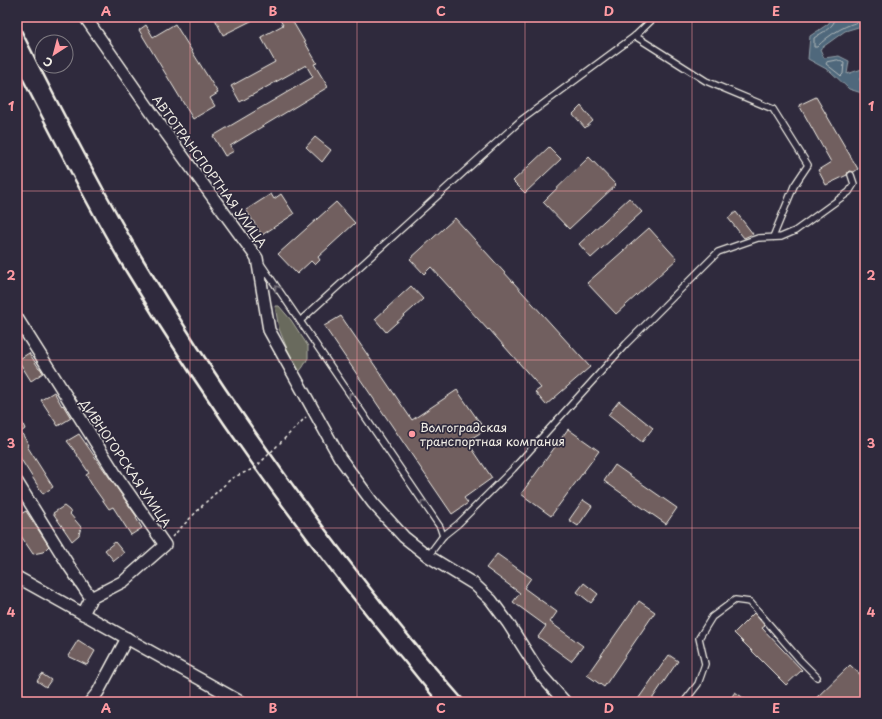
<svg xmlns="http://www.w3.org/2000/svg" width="882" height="719" font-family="'Playpen Sans',sans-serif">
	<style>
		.green { fill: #696b5d; stroke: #aeaea2 }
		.water { fill: #50687b; stroke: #929fa7 }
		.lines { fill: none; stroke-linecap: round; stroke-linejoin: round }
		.shore { stroke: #b2babc; stroke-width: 1 }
		.building { fill: #715e5e; stroke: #f4f1e8 }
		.service-casing { stroke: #f4f1e8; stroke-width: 8 }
		.minor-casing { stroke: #f4f1e8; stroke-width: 14 }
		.path { stroke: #f4f1e8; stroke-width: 1.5; stroke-dasharray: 3 3; stroke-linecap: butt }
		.service { stroke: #2f2a3d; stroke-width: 5.5 }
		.minor { stroke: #2f2a3d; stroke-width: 11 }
		.rail { stroke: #f4f1e8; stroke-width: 2.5 }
		.oneway { stroke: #747079 }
		.grid { fill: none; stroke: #ff9aa2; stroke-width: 1; stroke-opacity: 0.55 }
		.poi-dot { fill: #ff9aa2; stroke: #2f2a3d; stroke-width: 1.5 }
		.labels { text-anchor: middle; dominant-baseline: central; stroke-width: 3.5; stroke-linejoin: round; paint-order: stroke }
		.street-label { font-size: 12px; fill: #f4f1e8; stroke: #2f2a3d }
		.poi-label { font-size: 12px; fill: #f4f1e8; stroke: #2f2a3d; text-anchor: start }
		.neatline { fill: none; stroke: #ff9aa2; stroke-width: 1.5 }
		.grid-label { font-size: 13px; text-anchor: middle; font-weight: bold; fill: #ff9aa2 }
	</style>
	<rect width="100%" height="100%" fill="#2f2a3d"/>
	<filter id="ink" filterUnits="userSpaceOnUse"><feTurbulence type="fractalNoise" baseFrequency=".025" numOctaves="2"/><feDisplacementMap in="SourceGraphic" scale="8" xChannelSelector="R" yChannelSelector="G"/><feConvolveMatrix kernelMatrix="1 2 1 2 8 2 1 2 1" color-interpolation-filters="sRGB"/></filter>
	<g filter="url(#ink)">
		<polygon class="green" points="275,306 279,306 291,320 308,346 308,358 303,367 299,372 288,351 279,329"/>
		<polygon class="water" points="833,17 865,17 865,25 845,31 820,49 824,58 839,56 849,61 847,74 865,68 865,75 859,79 863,84 865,84 865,94 849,89 830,71 808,59 810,36 828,24"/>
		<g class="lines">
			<g class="shore">
				<path d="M836 17C834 28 822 32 814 38V47H817C828 35 849 22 865 21"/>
				<polygon points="838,60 844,63 843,74 841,76 840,75 826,64 827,62"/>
			</g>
		</g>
		<g class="building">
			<polygon points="214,17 259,17 223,35"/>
			<polygon points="278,17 290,17 317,63 314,64 328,87 230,146 234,151 225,156 213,136 313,77 306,65 240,102 231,86 275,62 261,37 283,25"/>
			<polygon points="175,24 218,93 210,98 215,106 193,119 139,30 146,25 153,37"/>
			<polygon points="816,97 858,169 854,172 849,171 848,172 847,175 826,185 818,170 831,162 799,105"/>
			<polygon points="581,106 593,121 585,128 573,114"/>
			<polygon points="315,137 331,150 322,162 306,147"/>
			<polygon points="549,147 561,159 525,193 513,181"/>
			<polygon points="589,157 616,185 569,229 543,202"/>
			<polygon points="271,194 274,199 281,194 294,214 262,235 246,210"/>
			<polygon points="629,198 642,212 591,258 579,244"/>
			<polygon points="336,202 355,223 318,257 320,260 315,265 311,261 297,274 278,254"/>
			<polygon points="736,212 753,234 744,238 728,218"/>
			<polygon points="455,218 590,367 546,405 535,392 541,388 489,329 488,330 431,267 424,274 410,259"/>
			<polygon points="649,228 677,259 616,314 587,283"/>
			<polygon points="411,286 423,299 386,332 375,319"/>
			<polygon points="341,316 412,420 457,390 485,430 467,441 492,478 464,498 468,503 452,514 324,326"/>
			<polygon points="29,353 39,368 40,368 43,373 31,381 18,360"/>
			<polygon points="54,392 62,406 63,405 71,418 58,426 41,400"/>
			<polygon points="619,401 653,428 642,442 608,415"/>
			<polygon points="17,410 25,429 21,432 29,445 27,446 53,487 43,494 17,453"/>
			<polygon points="568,429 599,451 551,516 521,494"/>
			<polygon points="79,434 137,517 136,518 142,528 131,535 113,507 109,509 92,485 86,475 89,473 77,455 78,455 67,441"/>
			<polygon points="615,465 677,508 666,524 604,481"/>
			<polygon points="583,500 592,506 578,526 569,520"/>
			<polygon points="64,506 69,510 71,513 70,514 81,527 79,535 72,541 53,513"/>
			<polygon points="26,511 49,546 43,552 33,554 17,530 17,516"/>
			<polygon points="115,542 124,553 114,561 105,550"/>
			<polygon points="497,554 531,578 524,588 557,612 550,622 583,646 571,661 538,637 546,626 513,602 520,593 486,568"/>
			<polygon points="584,583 598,594 591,603 577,592"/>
			<polygon points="639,601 655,612 604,687 587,675"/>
			<polygon points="754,613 765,626 762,628 802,670 786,685 734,633"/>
			<polygon points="78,640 95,651 87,665 68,656"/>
			<polygon points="669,655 678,661 650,702 636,702"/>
			<polygon points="850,665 865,679 865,702 812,702"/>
			<polygon points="42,674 51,680 46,687 37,681"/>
			<polygon points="735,692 749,702 728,702"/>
		</g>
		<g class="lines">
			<defs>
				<g id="service">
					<polyline points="635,36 706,81 773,109 808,165 794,186 773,237"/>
					<polyline points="261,264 300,321 440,527 443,536"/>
					<polyline points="300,321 520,121 635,36 655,17"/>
					<polyline points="428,556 443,536 458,524 513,469 626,344 718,252 758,238 781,237 795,231 849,192 854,184 851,175"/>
					<polyline points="684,702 698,684 705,664 699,638 712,617 735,600 750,602 800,660 817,677"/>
				</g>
				<g id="minor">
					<polyline points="85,17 163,129 257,258 269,330 340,458 373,503 404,537 428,556 474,584 491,600 508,623 541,675 565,702"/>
					<polyline points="17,318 118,478 165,545 124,581 91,598"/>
					<polyline points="17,482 69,566 91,598 83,614"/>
					<polyline points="17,577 241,702"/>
					<polyline points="90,702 98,692 127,638"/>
				</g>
			</defs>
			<use href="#service" class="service-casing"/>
			<use href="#minor" class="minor-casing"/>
			<polyline class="path" points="172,537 206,502 232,478 255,468 306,417"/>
			<use href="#service" class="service"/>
			<use href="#minor" class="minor"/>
			<g class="rail">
				<path d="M17 22C56 100 96 179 140 254 176 314 214 373 254 430 319 524 389 616 465 702"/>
				<path d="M17 68C51 134 84 201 122 265 188 375 262 482 341 583 362 609 382 635 404 661 415 675 426 689 438 702"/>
			</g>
		</g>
		<defs><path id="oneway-chevron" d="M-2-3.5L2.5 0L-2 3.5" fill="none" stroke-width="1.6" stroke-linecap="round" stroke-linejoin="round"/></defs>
		<g class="oneway">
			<use href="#oneway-chevron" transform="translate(277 288) rotate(-125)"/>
			<use href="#oneway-chevron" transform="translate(351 395) rotate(-124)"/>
			<use href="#oneway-chevron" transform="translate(423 503) rotate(-124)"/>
		</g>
	</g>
	<path class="grid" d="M190 17V702M357 17V702M525 17V702M692 17V702M17 191H865M17 360H865M17 528H865"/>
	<circle class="poi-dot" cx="412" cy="434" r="4"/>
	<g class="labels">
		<g class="street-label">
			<text transform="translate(210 171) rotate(54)">АВТОТРАНСПОРТНАЯ УЛИЦА</text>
			<text transform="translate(126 463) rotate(56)">ДИВНОГОРСКАЯ УЛИЦА</text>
		</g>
		<g class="poi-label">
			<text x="420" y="427">Волгоградская<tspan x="420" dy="14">транспортная компания</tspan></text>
		</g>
	</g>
	<rect width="882" height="719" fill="none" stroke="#2f2a3d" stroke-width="44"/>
	<g transform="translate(54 54) rotate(216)"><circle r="19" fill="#2f2a3d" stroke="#7e7a81"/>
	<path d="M0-3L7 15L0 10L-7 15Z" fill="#ff9aa2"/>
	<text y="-6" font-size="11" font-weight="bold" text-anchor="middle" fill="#f4f1e8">С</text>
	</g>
	<rect x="22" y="22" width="838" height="675" class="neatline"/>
	<g class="grid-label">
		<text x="106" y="16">A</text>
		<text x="273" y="16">B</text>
		<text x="441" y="16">C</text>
		<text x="609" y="16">D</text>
		<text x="776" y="16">E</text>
		<text x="11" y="111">1</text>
		<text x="871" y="111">1</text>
		<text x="11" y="280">2</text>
		<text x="871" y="280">2</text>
		<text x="11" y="448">3</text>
		<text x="871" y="448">3</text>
		<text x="11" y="617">4</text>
		<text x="871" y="617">4</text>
		<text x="106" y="713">A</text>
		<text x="273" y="713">B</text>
		<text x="441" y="713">C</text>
		<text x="609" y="713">D</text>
		<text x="776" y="713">E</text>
	</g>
</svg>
